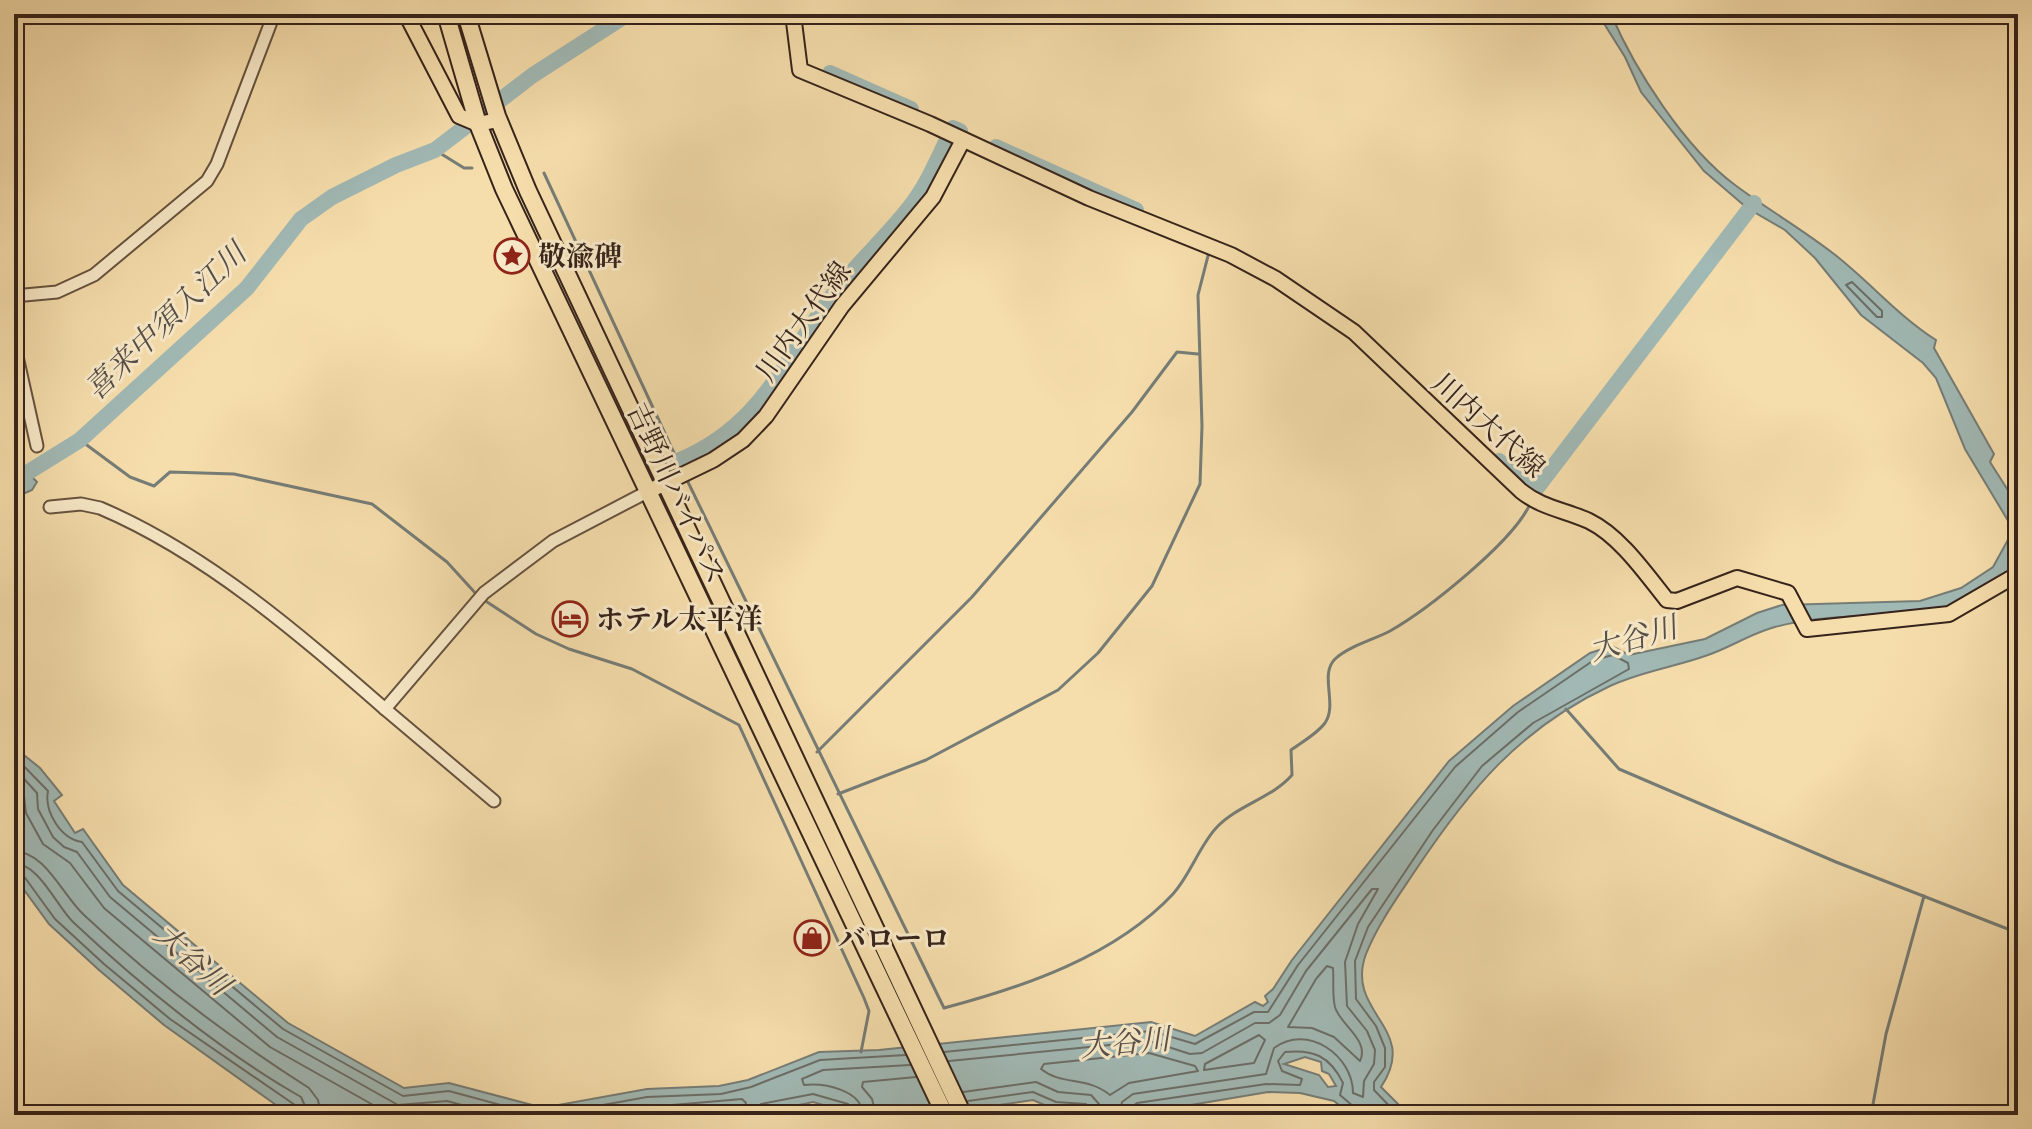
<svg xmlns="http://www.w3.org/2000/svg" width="2032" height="1129" font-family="'EB Garamond','Noto Serif JP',serif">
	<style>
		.water { fill: #a1b9b5; stroke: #767d77; stroke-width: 2; fill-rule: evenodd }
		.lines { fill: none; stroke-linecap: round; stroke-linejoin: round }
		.shore { stroke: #6c6e68; stroke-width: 2 }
		.stream { stroke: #767d77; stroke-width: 3 }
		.river { stroke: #a1b9b5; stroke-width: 16 }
		.minor-casing { stroke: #66523f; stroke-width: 15 }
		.major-casing { stroke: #36231b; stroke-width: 18 }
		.highway-casing { stroke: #36231b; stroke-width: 20 }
		.minor { stroke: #f9eac9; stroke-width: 11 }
		.major { stroke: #f6deac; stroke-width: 14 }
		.highway { stroke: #f6deac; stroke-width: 16 }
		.labels { text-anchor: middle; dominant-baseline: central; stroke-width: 6; stroke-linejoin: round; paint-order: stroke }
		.poi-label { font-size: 28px; font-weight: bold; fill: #36231b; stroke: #f9eac9; text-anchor: start }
		.street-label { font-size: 28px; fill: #36231b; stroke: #f9eac9 }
		.water-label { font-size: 30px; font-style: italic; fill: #565049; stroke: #f9eac9 }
	</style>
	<rect width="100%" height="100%" fill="#f6deac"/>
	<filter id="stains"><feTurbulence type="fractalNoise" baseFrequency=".0025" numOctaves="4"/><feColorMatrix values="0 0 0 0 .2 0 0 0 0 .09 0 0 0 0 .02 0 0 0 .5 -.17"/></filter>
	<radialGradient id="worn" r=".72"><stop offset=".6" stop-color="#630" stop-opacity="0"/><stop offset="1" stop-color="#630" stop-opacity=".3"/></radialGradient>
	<g class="water">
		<path d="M1598 14H1611C1635 70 1685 148 1735 185 1767 209 1802 229 1834 254 1870 282 1897 315 1936 340L1934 348 1994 454 1990 462 2018 506V563L2011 571 1951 607 1932 613C1884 616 1821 614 1775 627 1752 633 1731 647 1708 655 1675 667 1642 671 1610 686 1520 728 1469 790 1415 871 1397 898 1378 924 1366 954 1344 1014 1421 1027 1381 1087L1409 1115H1351L1334 1101 1300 1093 1268 1092 1167 1109 1112 1113 1054 1109 1033 1100 932 1115H858L813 1102 752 1115H298L276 1105 164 1025 99 970 49 924 14 876 17 864 14 859V747L40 768 62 795 54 801 75 833 83 829 123 885 288 1023 404 1088 449 1083 536 1106H553L647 1089 719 1086 748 1080 819 1052 879 1050 1151 1022 1195 1036 1255 1002 1263 1006 1268 1002 1265 996 1273 989 1292 960 1449 761 1513 706 1590 653 1612 646 1629 655 1705 639 1757 613 1782 605 1920 601 1961 588 1993 567 2009 538 2010 524 1965 449 1936 378 1923 363 1861 315 1815 258 1785 230 1747 208 1704 171 1641 92 1625 57ZM1305 1057 1321 1062 1322 1071 1329 1074 1336 1086 1328 1087 1319 1075 1284 1064Z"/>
		<polygon points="20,465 37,482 32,490 14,498 14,467"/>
	</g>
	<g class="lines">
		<g class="shore">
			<polygon points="1852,282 1882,311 1882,317 1877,317 1846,285"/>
			<path d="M14 756 48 791C44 812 61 839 82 842L118 891 283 1029 403 1096 449 1091 534 1114H553L647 1097 721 1094 751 1087 820 1060 906 1055"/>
			<polyline points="14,768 37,793 38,809 53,837 64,847 77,852 110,897 277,1037 398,1105 447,1101 499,1115"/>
			<polyline points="14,785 24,796 26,813 43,844 70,863 104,908 270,1047 391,1115"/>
			<path d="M14 851C46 852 62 895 84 915 153 980 229 1037 309 1088L318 1100 321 1115"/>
			<path d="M14 863C39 864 56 905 73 922 139 984 222 1052 301 1097L309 1115"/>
			<polyline points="14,873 23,875 55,919 104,964 170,1019 295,1105 299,1115"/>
			<path d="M1327 966 1333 968C1334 981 1332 995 1335 1007 1340 1025 1370 1040 1360 1061L1334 1037 1312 1028 1288 1027 1316 979Z"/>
			<polygon points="1259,1035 1265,1040 1254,1063 1204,1070 1205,1064"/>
			<polyline points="944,1052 1151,1031 1195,1044 1254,1012 1268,1012 1298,965 1455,767 1518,712 1594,660 1613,655 1628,663 1629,669 1533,723 1482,766 1433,830 1368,927 1355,961 1356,999 1376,1026 1385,1048 1385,1067 1374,1082 1374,1090 1398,1115"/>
			<path d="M1149 1053 1195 1066 1198 1071 1129 1083 1110 1095C1087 1076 1062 1086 1041 1069L1044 1064Z"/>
			<path d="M949 1061 1150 1041 1190 1054 1202 1053 1255 1023H1269L1280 1015 1306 971 1372 889H1378L1358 924 1345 962 1347 1006 1367 1031 1375 1050 1374 1064 1364 1081 1363 1097 1353 1093C1353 1056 1308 1023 1274 1048L1266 1074 1133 1094 1122 1102 1119 1115"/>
			<polyline points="963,1092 1036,1082 1058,1092 1091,1095 1099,1104 1101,1115"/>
			<polyline points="968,1101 1033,1092 1056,1102 1086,1104 1091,1115"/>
			<polyline points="604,1115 649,1107 742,1099 746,1103 744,1115"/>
			<polyline points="754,1115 761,1104 813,1094 848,1104 853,1115"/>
			<path d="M863 1115C862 1090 825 1083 804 1085L802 1079 823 1070 910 1065"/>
			<polyline points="876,1115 872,1099 862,1087 863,1082 916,1077"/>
			<path d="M1129 1115 1130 1108 1137 1103 1266 1084 1300 1085 1302 1079 1282 1071 1278 1061 1285 1052C1313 1049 1330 1056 1343 1083L1340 1095 1354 1107 1355 1115"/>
		</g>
		<g class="stream">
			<polyline points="435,150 464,168 472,168"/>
			<polyline points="544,173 681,468"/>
			<polyline points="80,440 130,477 154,486 170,472 234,474 372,504 447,562 478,596"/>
			<path d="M686 478 944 1008C1024 987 1115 956 1173 894 1191 874 1199 846 1217 827 1238 805 1272 798 1292 775L1291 750C1302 742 1317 734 1325 723 1338 704 1319 675 1335 659 1349 646 1373 640 1390 631 1427 610 1513 542 1530 504"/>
			<polyline points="484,600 536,634 569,649 632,669 739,725 864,998 869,1011 861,1052"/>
			<polyline points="1566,709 1619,769 1836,862 2018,933"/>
			<polyline points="817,752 972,597 1132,412 1177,352 1198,354"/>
			<polyline points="838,794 926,760 1058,690 1098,653 1152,586 1200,484 1202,426 1198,295 1209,252"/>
			<polyline points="1871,1115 1886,1034 1924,896"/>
		</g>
		<g class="river">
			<polyline points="830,73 911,109"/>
			<polyline points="996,147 1136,210"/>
			<path d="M678 461C762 426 782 363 833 295 856 264 885 239 909 208 928 185 939 155 953 128L960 131"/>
			<polyline points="1499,461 1533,493 1754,203"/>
			<polyline points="14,481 80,440 247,288 301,219 332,197 396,165 435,150 533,75 628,14"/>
		</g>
		<defs>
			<g id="minor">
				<polyline points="14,296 57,292 94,275 207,181 217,164 274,14"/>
				<polyline points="14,343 37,446"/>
				<path d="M50 507 81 504 100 508C206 553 299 634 385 709L484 593 553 541 647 492"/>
				<polyline points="385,709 494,801"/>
			</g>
			<g id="major">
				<polyline points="406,14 459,116 478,124 498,120"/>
				<path d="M793 14 800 70 930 124 1089 198 1231 255 1276 279 1354 332 1521 491C1542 508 1565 510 1589 521 1620 536 1646 574 1667 600L1677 601 1737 578 1788 593 1807 629 1949 614 2018 574"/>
				<polyline points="647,492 713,460 743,440 766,416 842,306 933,197 963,140"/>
			</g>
			<g id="highway">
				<polyline points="446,14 478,124 504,189 945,1115"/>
				<polyline points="466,14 497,116 528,191 963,1115"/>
			</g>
		</defs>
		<use href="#minor" class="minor-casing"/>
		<use href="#major" class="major-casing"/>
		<use href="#highway" class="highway-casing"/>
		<use href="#minor" class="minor"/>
		<use href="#major" class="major"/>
		<use href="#highway" class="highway"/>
	</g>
	<defs>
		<symbol id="sight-ring" viewBox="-11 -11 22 22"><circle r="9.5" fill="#f9eac9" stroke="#8f2418" stroke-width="1.5"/><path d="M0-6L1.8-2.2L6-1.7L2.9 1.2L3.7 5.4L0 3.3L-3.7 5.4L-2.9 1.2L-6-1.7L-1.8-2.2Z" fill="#8f2418"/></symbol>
		<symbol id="hotel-ring" viewBox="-11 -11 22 22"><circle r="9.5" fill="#f9eac9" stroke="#8f2418" stroke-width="1.5"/><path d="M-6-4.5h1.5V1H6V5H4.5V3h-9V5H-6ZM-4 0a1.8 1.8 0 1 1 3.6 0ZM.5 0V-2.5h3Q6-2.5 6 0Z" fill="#8f2418"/></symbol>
		<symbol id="shop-ring" viewBox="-11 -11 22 22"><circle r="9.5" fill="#f9eac9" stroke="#8f2418" stroke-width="1.5"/><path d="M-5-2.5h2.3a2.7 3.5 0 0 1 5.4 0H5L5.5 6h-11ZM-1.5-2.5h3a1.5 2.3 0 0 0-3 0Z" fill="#8f2418"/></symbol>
	</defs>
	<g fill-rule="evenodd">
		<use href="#sight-ring" x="492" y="236" width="40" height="40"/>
		<use href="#hotel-ring" x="550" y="599" width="40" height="40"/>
		<use href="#shop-ring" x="792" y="918" width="40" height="40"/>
	</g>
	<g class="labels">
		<g class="poi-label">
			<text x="538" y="256">敬渝碑</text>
			<text x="596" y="619">ホテル太平洋</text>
			<text x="838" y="938">バローロ</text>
		</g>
		<g class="street-label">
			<text transform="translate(803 321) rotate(-54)">川内大代線</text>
			<text transform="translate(1489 425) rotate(42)">川内大代線</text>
			<text transform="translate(677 493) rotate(65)">吉野川バイパス</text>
		</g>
		<g class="water-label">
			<text transform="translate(165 321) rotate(-44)">喜来中須入江川</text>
			<text transform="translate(1633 638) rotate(-16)">大谷川</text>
			<text transform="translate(193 959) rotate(42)">大谷川</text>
			<text transform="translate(1125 1042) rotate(-5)">大谷川</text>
		</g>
	</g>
	<rect width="2032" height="1129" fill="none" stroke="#f6deac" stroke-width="48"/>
	<rect x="16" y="16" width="2000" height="1097" fill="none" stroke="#36231b" stroke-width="4"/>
	<rect x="24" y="24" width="1984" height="1081" fill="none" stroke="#36231b" stroke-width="2"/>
	<rect width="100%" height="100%" filter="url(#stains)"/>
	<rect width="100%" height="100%" fill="url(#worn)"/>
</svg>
